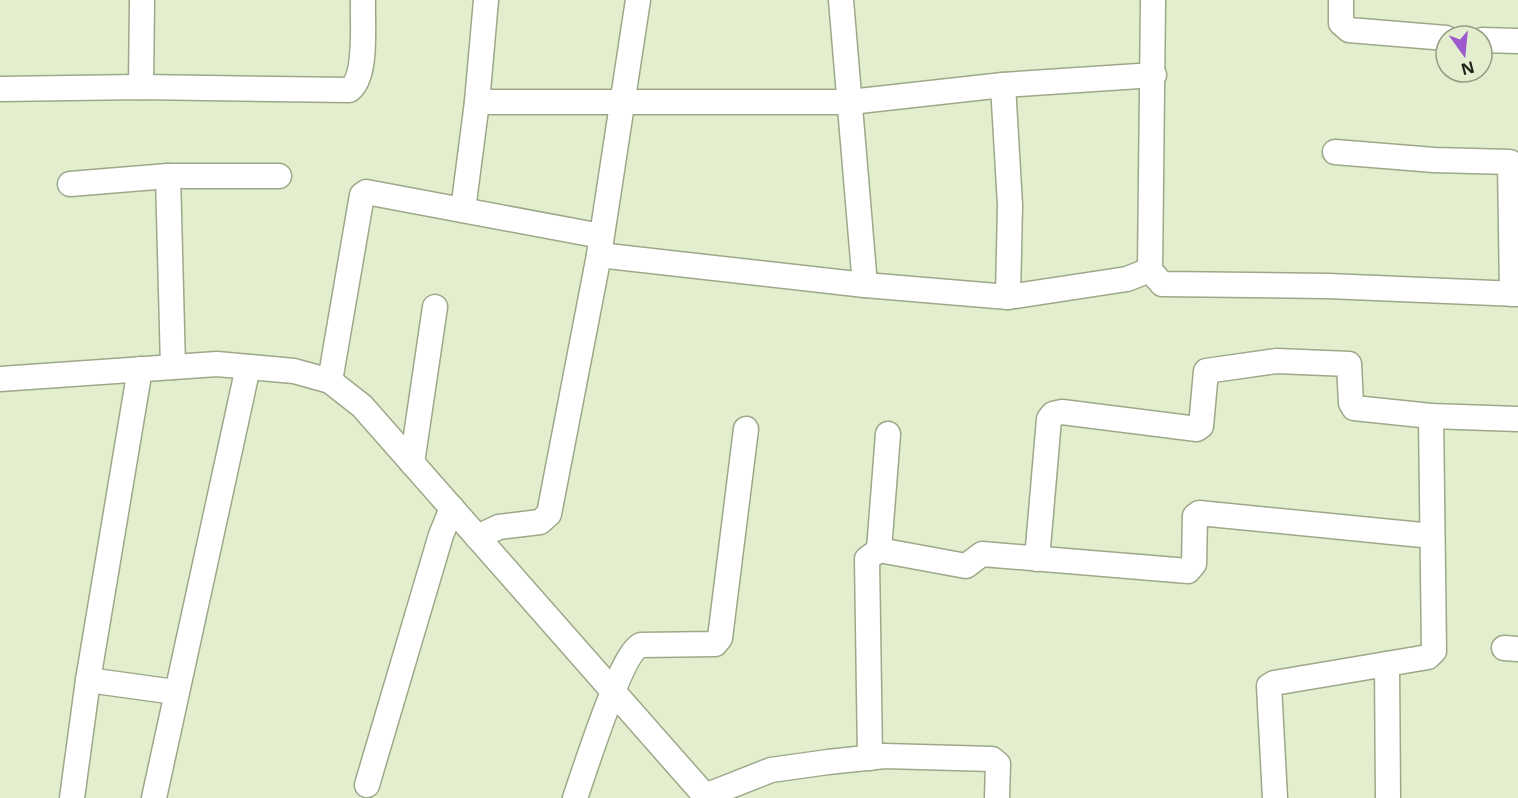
<svg xmlns="http://www.w3.org/2000/svg" width="1518" height="798" font-family="'Open Sans',sans-serif">
	<style>
		.lines { fill: none; stroke-linecap: round; stroke-linejoin: round }
		.street-casing { stroke: #9da889; stroke-width: 27 }
		.street { stroke: #fff; stroke-width: 24 }
	</style>
	<rect width="100%" height="100%" fill="#e2eecd"/>
	<g class="lines">
		<defs>
			<g id="street">
				<polyline points="841,0 865,285"/>
				<polyline points="1153,0 1150,270 1162,284 1328,286 1518,294"/>
				<polyline points="1341,0 1341,23 1349,30 1446,38"/>
				<polyline points="1482,40 1518,41"/>
				<polyline points="141,87 142,0"/>
				<path d="M0 89 141 87 349 90C368 78 362 22 363 0"/>
				<polyline points="477,102 850,102 1003,85 1154,75"/>
				<polyline points="1335,152 1434,160 1510,162 1512,294"/>
				<polyline points="168,176 173,367"/>
				<polyline points="70,184 168,176 279,176"/>
				<polyline points="463,210 477,102 486,0"/>
				<polyline points="599,255 865,285 1008,297 1010,205 1003,85"/>
				<polyline points="1008,297 1127,279 1150,270"/>
				<polyline points="0,379 217,364 294,371 330,381 362,406 707,798"/>
				<polyline points="330,381 362,195 366,192 601,236"/>
				<polyline points="412,463 435,307"/>
				<polyline points="477,537 499,527 540,522 549,514 599,255 638,0"/>
				<polyline points="879,550 888,434"/>
				<polyline points="1037,559 1049,419 1053,414 1062,412 1197,429 1201,426 1206,371 1277,361 1349,364 1351,403 1354,408 1431,416 1518,419"/>
				<polyline points="1504,648 1518,649"/>
				<polyline points="1387,664 1388,798"/>
				<polyline points="88,680 175,692"/>
				<polyline points="870,758 867,559 879,550 966,566 982,554 1188,571 1194,564 1195,516 1199,513 1432,536"/>
				<polyline points="367,785 441,535 452,508"/>
				<polyline points="705,796 771,770 828,762 885,756 992,759 998,764 997,798"/>
				<polyline points="72,798 88,680 140,369"/>
				<polyline points="154,798 248,367"/>
				<path d="M575 798C584 773 621 653 641 645L715 644 720 638 746 429"/>
				<polyline points="1275,798 1269,686 1274,683 1428,657 1434,651 1431,416"/>
			</g>
		</defs>
		<use href="#street" class="street-casing"/>
		<use href="#street" class="street"/>
	</g>
	<g transform="translate(1464 54) rotate(165)"><circle r="28" fill="#e2eecd" stroke="#949c84" stroke-width="1.5"/>
	<path d="M0-4.5L10 22L0 15L-10 22Z" fill="#9d5acf"/>
	<text y="-9" font-size="16" font-weight="bold" text-anchor="middle" fill="#1e2216">N</text>
	</g>
</svg>
